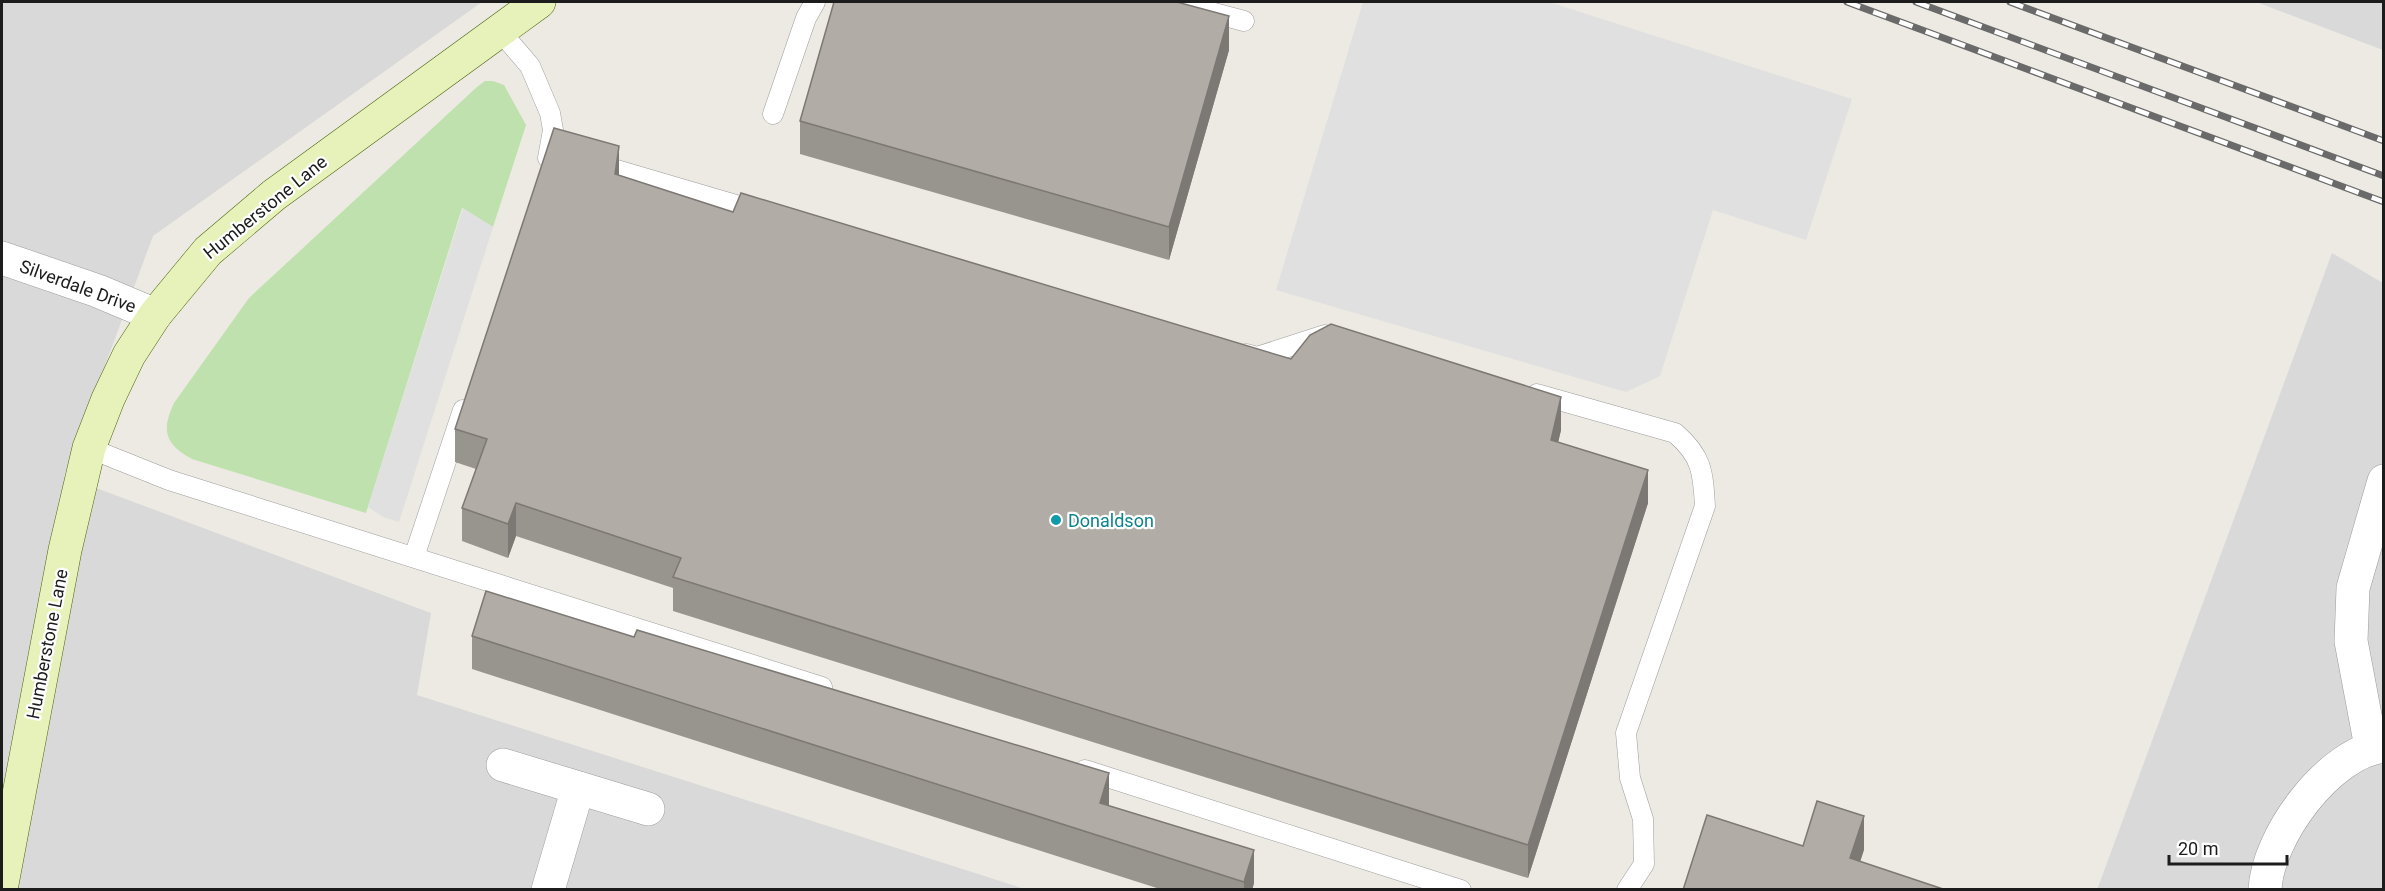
<svg xmlns="http://www.w3.org/2000/svg" width="2385" height="891" font-family="Roboto,sans-serif">
	<style>
		.residential { fill: #d9d9d9 }
		.grass { fill: #bee1ad }
		.parking { fill: #e0e0e0 }
		.lines { fill: none; stroke-linecap: round; stroke-linejoin: round }
		.lane-casing { stroke: #9d9d9d; stroke-width: 21 }
		.street-casing { stroke: #9d9d9d; stroke-width: 34 }
		.secondary-casing { stroke: #4f6510; stroke-width: 34 }
		.lane { stroke: #fff; stroke-width: 20 }
		.street { stroke: #fff; stroke-width: 33 }
		.secondary { stroke: #e6f2ba; stroke-width: 33 }
		.rail-casing { stroke: #6a6a6a; stroke-width: 7 }
		.rail { stroke: #fff; stroke-width: 4.5; stroke-dasharray: 14; stroke-linecap: butt }
		.wall { fill: #98948e }
		.shaded-wall { fill: #7c7874 }
		.building { fill: #b1aca5; stroke: #7c7874; stroke-width: 1.5 }
		.culture-dot { fill: #0f9aa8; stroke: #fff; stroke-width: 2 }
		.labels { text-anchor: middle; dominant-baseline: central; stroke-width: 4.5; stroke-linejoin: round; paint-order: stroke }
		.street-label { font-size: 18px; fill: #1c1c1c; stroke: #fff }
		.culture-label { font-size: 18px; fill: #0d838f; stroke: #fff; text-anchor: start }
	</style>
	<rect width="100%" height="100%" fill="#eceae2"/>
	<g class="residential">
		<polygon points="2,2 482,2 153,236 64,476 431,613 417,695 1025,889 2,890"/>
		<polygon points="2256,2 2383,2 2383,50"/>
		<polygon points="2332,253 2383,283 2383,889 2097,890"/>
	</g>
	<path class="grass" d="M485 81H493L504 85 526 125 493 227 462 208 366 513 192 459C165 444 161 431 174 403L249 298 477 87Z"/>
	<g class="parking">
		<polygon points="1363,2 1549,2 1852,99 1806,240 1713,210 1660,376 1626,392 1276,290"/>
		<polygon points="463,208 493,227 399,522 383,517 368,507"/>
	</g>
	<g class="lines">
		<defs>
			<g id="lane">
				<polyline points="1173,2 1244,21"/>
				<polyline points="499,30 530,66 550,113 553,130 548,158"/>
				<polyline points="773,114 806,18 815,2"/>
				<polyline points="593,163 760,212"/>
				<polyline points="1246,354 1257,357 1325,335 1330,336"/>
				<path d="M1537 394 1675 433C1702 456 1703 472 1705 506L1626 733 1630 778 1643 819 1644 864 1627 890"/>
				<polyline points="89,448 169,480 822,687"/>
				<polyline points="414,557 463,410"/>
				<polyline points="1085,770 1461,890"/>
			</g>
			<g id="street">
				<polyline points="2,258 98,291 155,315"/>
				<polyline points="2371,747 2351,641 2353,588 2384,481"/>
				<polyline points="503,765 648,809"/>
				<polyline points="548,890 578,788"/>
				<path d="M2265 890C2267 837 2329 752 2384 746"/>
			</g>
			<polyline id="secondary" points="2,884 65,550 89,448 108,399 129,355 155,315 208,251 274,195 539,2"/>
		</defs>
		<use href="#lane" class="lane-casing"/>
		<use href="#street" class="street-casing"/>
		<use href="#secondary" class="secondary-casing"/>
		<use href="#lane" class="lane"/>
		<use href="#street" class="street"/>
		<use href="#secondary" class="secondary"/>
		<defs>
			<g id="rail">
				<polyline points="1847,2 2384,202"/>
				<polyline points="1916,2 2384,176"/>
				<polyline points="2010,2 2384,141"/>
			</g>
		</defs>
		<use href="#rail" class="rail-casing"/>
		<use href="#rail" class="rail"/>
	</g>
	<g class="wall">
		<polygon points="1229,50 1169,260 800,154 800,121"/>
		<polygon points="619,175 733,212 1561,430 1558,442 1648,503 1528,878 673,611 673,588 516,536 508,558 462,541 462,508 476,469 455,462 455,429"/>
		<polygon points="472,636 1109,806 1254,883 1252,890 1163,890 472,669"/>
	</g>
	<g class="shaded-wall">
		<polygon points="1229,16 1229,50 1169,260 1169,227"/>
		<polygon points="619,146 619,179 615,174"/>
		<polygon points="1561,397 1561,430 1551,473 1551,440"/>
		<polygon points="1648,470 1648,503 1528,878 1528,845"/>
		<polygon points="516,503 516,536 508,558 508,524"/>
		<polygon points="1109,773 1109,806 1100,803"/>
		<polygon points="1864,816 1864,850 1851,890 1850,858"/>
		<polygon points="1254,850 1254,883 1252,890 1244,890 1244,882"/>
	</g>
	<g class="building">
		<polygon points="834,2 1177,2 1229,16 1169,227 800,121"/>
		<polygon points="554,128 619,146 615,174 733,212 741,193 1291,359 1310,335 1331,324 1561,397 1551,440 1648,470 1528,845 673,577 681,558 516,503 508,524 462,508 487,439 455,429"/>
		<polygon points="486,591 634,637 637,630 1109,773 1100,803 1254,850 1244,882 472,636"/>
		<polygon points="1817,801 1864,816 1850,858 1946,890 1683,890 1707,815 1803,846"/>
	</g>
	<circle class="culture-dot" cx="1056" cy="520" r="6"/>
	<g class="labels">
		<g class="street-label">
			<text transform="translate(265 207) rotate(-39)">Humberstone Lane</text>
			<text transform="translate(78 286) rotate(20)">Silverdale Drive</text>
			<text transform="translate(47 644) rotate(-79)">Humberstone Lane</text>
		</g>
		<g class="culture-label">
			<text x="1068" y="520">Donaldson</text>
		</g>
	</g>
	<rect width="2385" height="891" fill="none" stroke="#1c1c1c" stroke-width="6"/>
	<path d="M2169 855v9h118v-9" fill="none" stroke="#1c1c1c" stroke-width="3"/>
	<text x="2178" y="855" font-size="18" fill="#1c1c1c" stroke="#ffffff" stroke-width="4.5" paint-order="stroke">20 m</text>
</svg>
